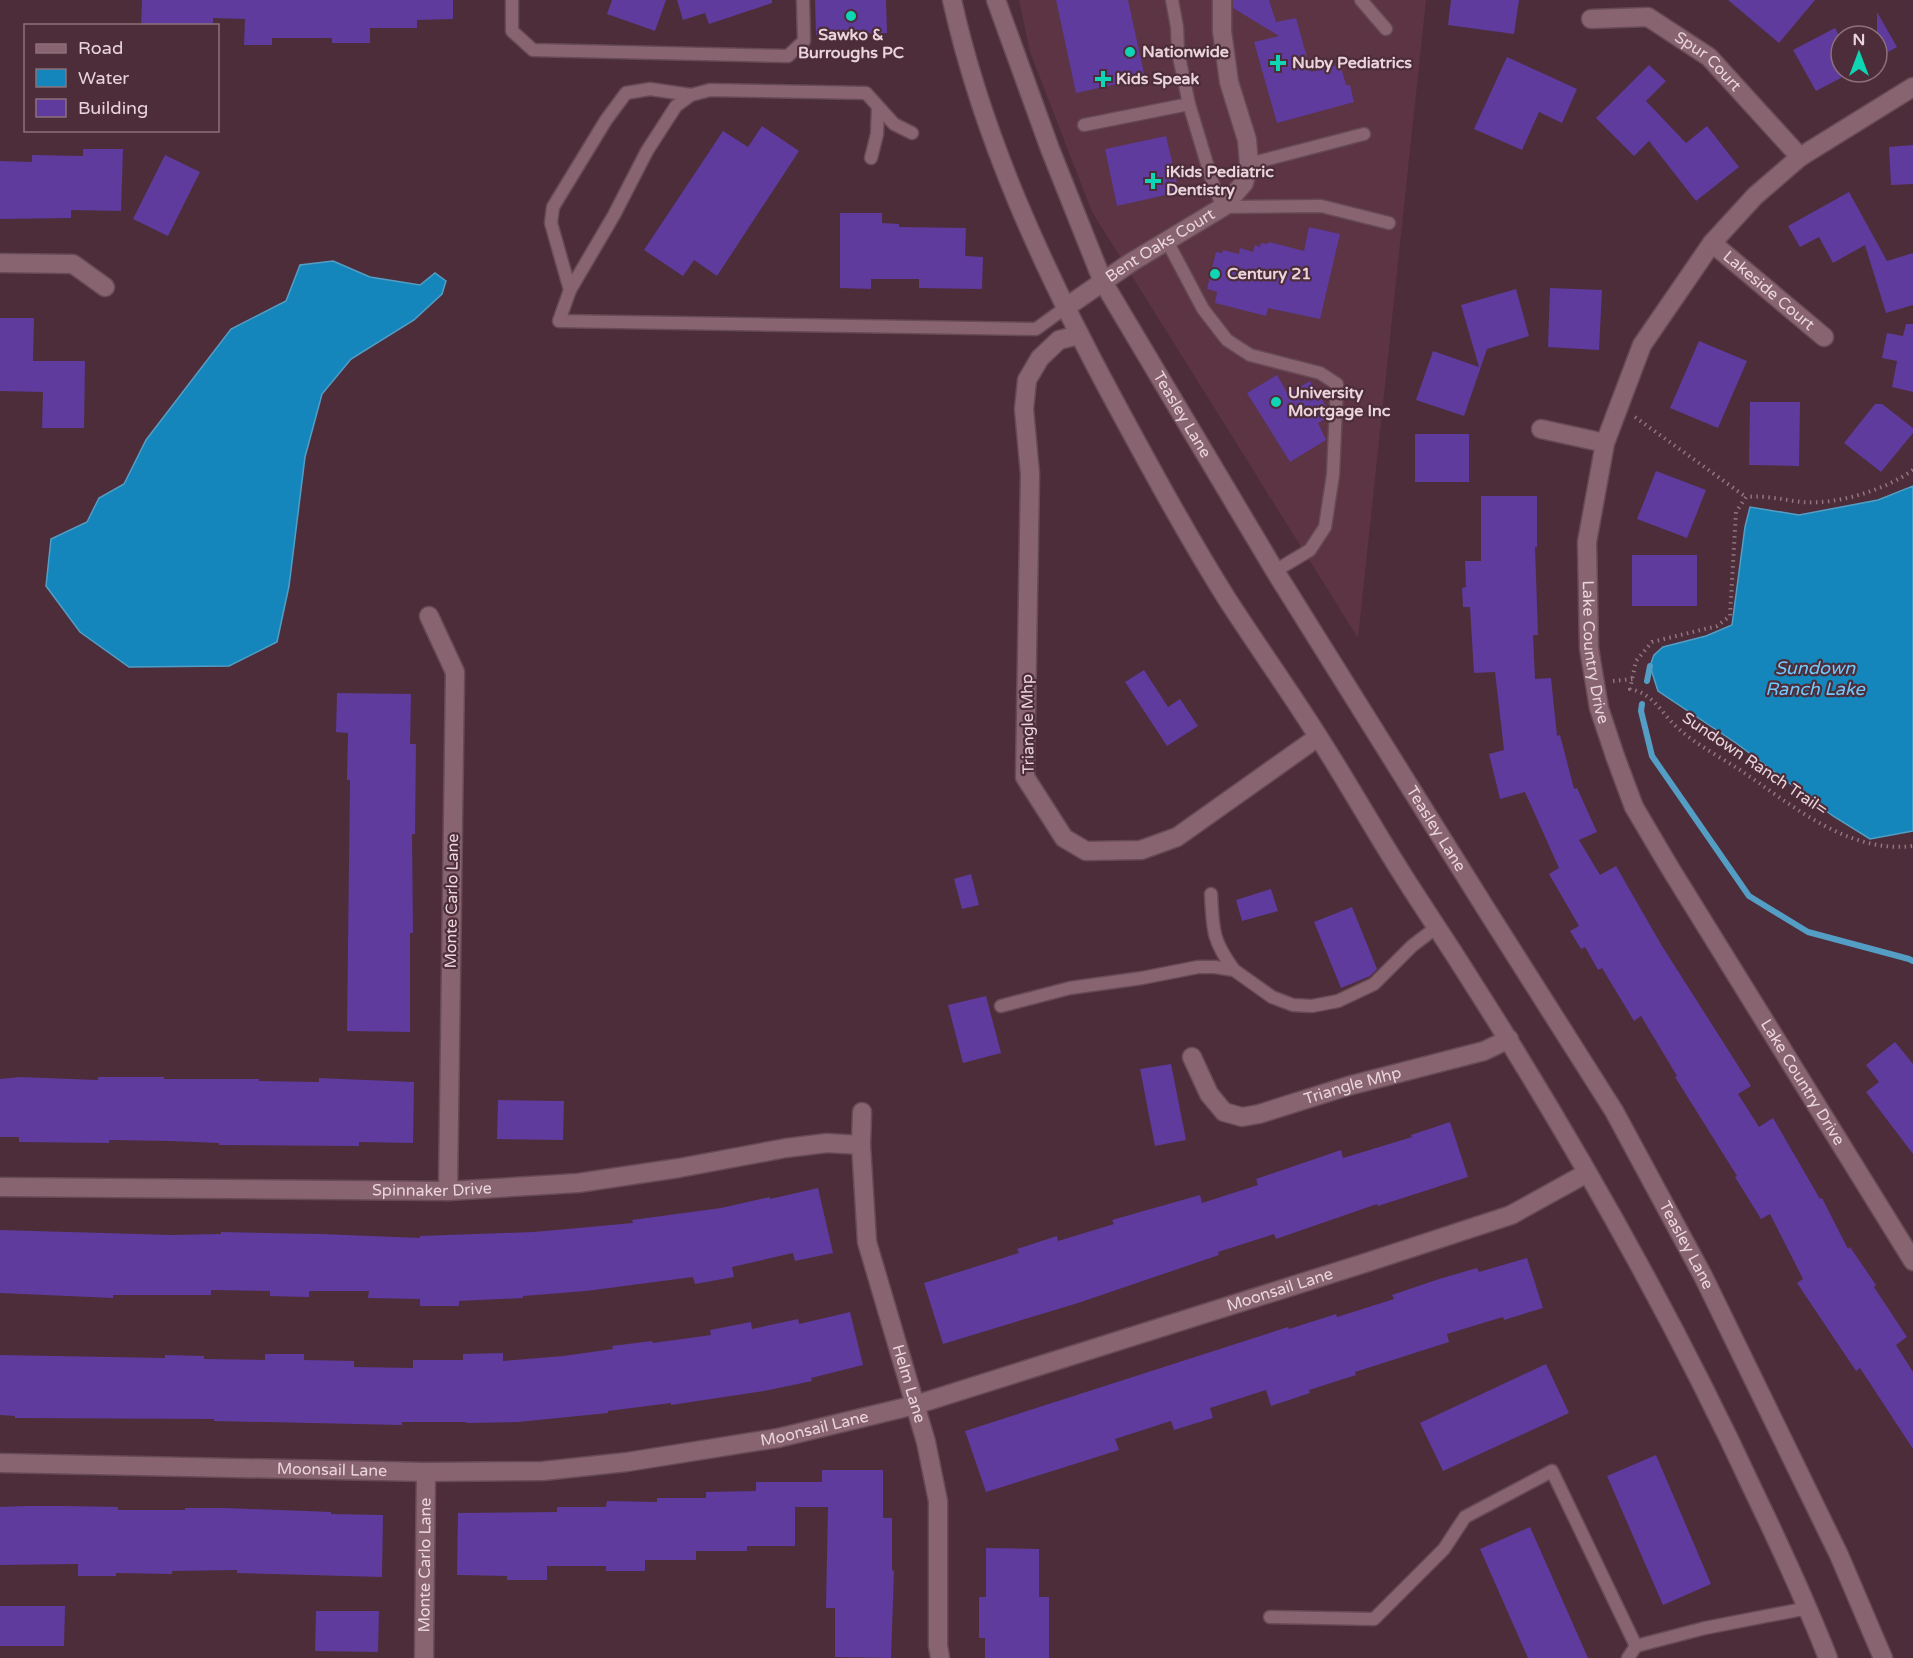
<svg xmlns="http://www.w3.org/2000/svg" width="1913" height="1658" font-family="'Varela Round',sans-serif">
	<style>
		.built { fill: #5c3443 }
		.water { fill: #1486bb; stroke: #549ec5; stroke-width: 1.5 }
		.lines { fill: none; stroke-linecap: round; stroke-linejoin: round }
		.stream { stroke: #549ec5; stroke-width: 6 }
		.building { fill: #5e3b9d }
		.lane-casing { stroke: #664a55; stroke-width: 15 }
		.street-casing { stroke: #664a55; stroke-width: 21 }
		.secondary-casing { stroke: #664a55; stroke-width: 21 }
		.path { stroke: #917680; stroke-width: 4; stroke-dasharray: 1.5 4.5; stroke-linecap: butt }
		.lane { stroke: #886370; stroke-width: 12 }
		.street { stroke: #886370; stroke-width: 18 }
		.secondary { stroke: #886370; stroke-width: 18 }
		.poi-dot { fill: #0fd5b4; stroke: #4d2d39; stroke-width: 2 }
		.labels { text-anchor: middle; dominant-baseline: central; stroke-width: 4.5; stroke-linejoin: round; paint-order: stroke }
		.poi-label { font-size: 16px; font-weight: bold; fill: #ead5dc; stroke: #4d2d39; text-anchor: start }
		.street-label { font-size: 16px; fill: #ead5dc; stroke: #4d2d39 }
		.water-label { font-size: 18px; font-style: italic; fill: #74c9fb; stroke: #4d2d39 }
	</style>
	<rect width="100%" height="100%" fill="#4d2d39"/>
	<polygon class="built" points="1019,0 1426,0 1358,638 1092,212 1030,52"/>
	<g class="water">
		<polygon points="333,261 370,277 420,285 435,273 446,281 442,294 414,320 351,359 322,394 305,457 289,586 277,642 229,666 129,667 80,632 46,586 51,539 87,522 99,498 124,484 146,440 231,329 286,301 300,265"/>
		<polygon points="1913,486 1913,831 1870,839 1833,816 1736,743 1658,691 1650,666 1654,655 1663,647 1706,636 1732,625 1745,527 1750,507 1799,515 1878,500"/>
	</g>
	<g class="lines">
		<g class="stream">
			<polyline points="1647,681 1650,666"/>
			<polyline points="1642,704 1641,711 1652,756 1749,896 1808,932 1909,959 1913,961"/>
		</g>
	</g>
	<g class="building">
		<polygon points="142,0 453,0 453,19 417,20 417,28 370,28 370,43 332,43 332,38 272,38 272,45 244,45 245,19 213,18 213,26 141,26"/>
		<polygon points="612,0 666,0 655,31 607,14"/>
		<polygon points="677,0 772,0 772,3 709,24 705,13 683,20"/>
		<polygon points="815,0 886,0 887,33 816,35"/>
		<polygon points="1056,0 1128,0 1145,78 1076,93"/>
		<polygon points="1233,0 1269,0 1276,22 1296,18 1311,72 1340,64 1346,85 1350,85 1354,102 1277,123 1254,42 1279,36 1233,8"/>
		<polygon points="1451,0 1519,0 1514,34 1448,25"/>
		<polygon points="1728,0 1815,0 1779,43"/>
		<polygon points="1877,12 1897,47 1877,58"/>
		<polygon points="1835,28 1841,39 1841,78 1816,91 1793,50"/>
		<polygon points="1507,57 1577,89 1562,123 1539,112 1522,150 1474,129"/>
		<polygon points="1649,65 1666,81 1646,101 1686,143 1707,126 1739,167 1696,201 1649,141 1634,156 1596,118"/>
		<polygon points="762,126 799,151 717,276 694,260 683,276 644,250 723,131 748,147"/>
		<polygon points="1166,136 1179,192 1117,206 1105,149"/>
		<polygon points="1913,145 1913,184 1891,185 1889,147"/>
		<polygon points="83,149 123,149 121,211 71,210 71,218 0,219 0,161 32,162 32,155 83,156"/>
		<polygon points="165,155 200,172 168,236 133,219"/>
		<polygon points="1849,192 1887,261 1913,253 1913,305 1886,313 1865,245 1833,263 1819,237 1800,247 1788,226"/>
		<polygon points="840,213 882,213 882,223 899,224 899,227 966,228 965,256 983,257 982,289 919,288 919,279 871,279 871,289 840,288"/>
		<polygon points="1309,227 1340,234 1320,319 1268,308 1266,316 1215,303 1217,292 1207,289 1216,252 1222,253 1223,250 1239,254 1240,248 1253,252 1255,245 1260,247 1261,243 1267,244 1269,242 1304,251"/>
		<polygon points="1550,288 1602,290 1599,350 1548,347"/>
		<polygon points="1516,289 1529,336 1487,349 1464,416 1416,400 1433,351 1479,367 1461,305"/>
		<polygon points="0,318 34,318 33,361 85,361 84,428 42,428 43,392 0,391"/>
		<polygon points="1906,324 1913,324 1913,392 1892,387 1897,361 1882,358 1887,333 1903,336"/>
		<polygon points="1699,341 1747,361 1718,428 1670,408"/>
		<polygon points="1277,375 1288,394 1310,381 1328,409 1327,418 1318,423 1326,440 1290,462 1247,393"/>
		<polygon points="1750,402 1800,402 1799,466 1749,465"/>
		<polygon points="1875,404 1882,404 1913,428 1913,433 1881,472 1844,443"/>
		<rect x="1415" y="434" width="54" height="48"/>
		<polygon points="1656,471 1706,490 1687,538 1637,519"/>
		<polygon points="1481,496 1537,496 1537,547 1535,547 1538,635 1533,635 1535,679 1551,678 1557,736 1560,735 1574,789 1577,788 1597,832 1579,840 1600,875 1616,866 1662,946 1751,1086 1738,1094 1759,1127 1773,1118 1820,1199 1822,1198 1848,1249 1850,1247 1876,1285 1874,1287 1907,1337 1896,1345 1913,1372 1913,1449 1860,1368 1856,1371 1797,1283 1803,1279 1770,1214 1761,1219 1735,1177 1737,1176 1675,1077 1677,1076 1641,1016 1634,1021 1602,968 1598,970 1585,947 1581,949 1570,931 1579,926 1549,874 1559,868 1525,792 1500,799 1489,754 1504,750 1495,672 1474,673 1470,607 1463,607 1462,588 1466,587 1465,561 1481,561"/>
		<rect x="1632" y="555" width="65" height="51"/>
		<polygon points="1144,670 1168,707 1180,699 1198,726 1167,746 1125,682"/>
		<polygon points="337,693 411,694 410,744 416,744 415,834 412,834 413,933 410,933 410,1032 347,1031 350,780 347,780 348,733 336,732"/>
		<polygon points="971,874 979,905 962,909 954,879"/>
		<polygon points="1271,889 1278,911 1242,921 1236,900"/>
		<polygon points="1352,907 1377,969 1370,976 1341,988 1314,922"/>
		<polygon points="986,996 1001,1053 963,1063 948,1005"/>
		<polygon points="1895,1042 1913,1064 1913,1154 1866,1092 1879,1082 1866,1065"/>
		<polygon points="1171,1064 1186,1140 1155,1146 1140,1069"/>
		<polygon points="20,1077 98,1080 98,1077 164,1077 164,1079 259,1079 259,1081 319,1082 319,1078 414,1082 413,1143 359,1142 359,1146 219,1145 219,1143 170,1141 109,1140 109,1143 19,1142 19,1137 0,1137 0,1079"/>
		<polygon points="498,1100 564,1101 563,1140 497,1139"/>
		<polygon points="1450,1122 1468,1177 1378,1206 1377,1204 1276,1239 1274,1234 1218,1252 1219,1255 1078,1303 943,1344 924,1283 1019,1253 1017,1249 1057,1236 1058,1241 1114,1224 1112,1220 1200,1195 1202,1203 1258,1185 1256,1179 1303,1163 1341,1150 1343,1158 1412,1137 1411,1135"/>
		<polygon points="818,1188 833,1253 795,1261 793,1253 732,1267 734,1277 695,1284 693,1277 586,1291 523,1296 523,1298 459,1301 459,1306 420,1306 420,1299 368,1298 369,1291 309,1291 309,1297 270,1296 270,1291 211,1290 211,1295 113,1295 113,1298 0,1293 0,1230 172,1235 221,1234 221,1232 321,1234 420,1238 420,1236 534,1232 633,1223 632,1220 721,1208 770,1197 770,1199"/>
		<polygon points="1527,1258 1543,1308 1504,1320 1503,1317 1447,1334 1449,1342 1355,1372 1356,1375 1309,1390 1310,1393 1271,1406 1266,1390 1210,1408 1213,1418 1174,1430 1171,1421 1115,1439 1119,1450 986,1492 965,1431 1288,1327 1289,1329 1336,1314 1337,1317 1394,1299 1392,1295 1439,1279 1477,1268 1479,1272"/>
		<polygon points="850,1312 863,1365 811,1378 812,1381 764,1391 671,1405 671,1403 608,1411 608,1413 518,1422 466,1423 466,1422 402,1422 402,1425 214,1421 214,1419 15,1418 15,1416 0,1415 0,1355 165,1358 165,1355 204,1356 204,1359 265,1360 265,1354 304,1354 304,1360 354,1361 354,1367 413,1368 413,1360 463,1360 463,1354 503,1353 503,1361 563,1356 613,1349 612,1346 652,1341 653,1343 711,1335 710,1330 751,1322 752,1329 798,1319 799,1324"/>
		<polygon points="1546,1364 1569,1413 1443,1471 1420,1423"/>
		<polygon points="1656,1455 1711,1584 1663,1605 1607,1476"/>
		<polygon points="822,1470 883,1470 883,1518 892,1518 892,1570 894,1571 891,1658 835,1657 835,1608 826,1608 828,1507 795,1507 795,1546 747,1546 747,1551 696,1551 696,1560 645,1560 645,1571 606,1571 606,1566 547,1566 547,1580 507,1580 507,1576 457,1575 458,1513 557,1512 557,1507 606,1507 607,1501 657,1502 657,1498 706,1498 706,1492 756,1491 756,1482 822,1482"/>
		<polygon points="25,1506 65,1506 118,1507 118,1510 185,1510 185,1508 225,1508 331,1512 331,1514 383,1515 382,1577 237,1573 237,1570 172,1571 172,1574 116,1573 116,1576 78,1576 78,1564 0,1565 0,1507"/>
		<polygon points="1530,1527 1588,1658 1528,1658 1480,1549"/>
		<polygon points="986,1548 1039,1549 1039,1597 1049,1597 1049,1658 985,1658 985,1638 979,1638 979,1597 986,1597"/>
		<polygon points="0,1606 65,1606 64,1646 0,1646"/>
		<polygon points="316,1611 379,1611 378,1652 315,1651"/>
	</g>
	<g class="lines">
		<defs>
			<g id="lane">
				<polyline points="512,0 512,31 533,50 788,56 804,41 803,0"/>
				<polyline points="1172,0 1177,27 1178,52 1189,104 1214,187 1223,207 1321,206 1389,223"/>
				<polyline points="1361,0 1386,29"/>
				<polyline points="1084,125 1189,104"/>
				<polyline points="912,133 894,124 866,93 710,90 691,95 676,106 647,151 614,215 570,290 559,321 1036,329 1065,308"/>
				<polyline points="871,158 877,134 878,107"/>
				<polyline points="1249,164 1364,134"/>
				<polyline points="1167,241 1203,309 1227,340 1250,355 1320,373 1337,384 1333,475 1325,527 1310,550 1275,571"/>
				<polyline points="570,290 551,223 553,207 606,120 626,93 650,89 691,95"/>
				<path d="M1211 894C1213 930 1212 940 1234 970"/>
				<polyline points="1001,1006 1070,988 1142,978 1198,967 1215,967 1234,970 1272,997 1293,1005 1312,1006 1338,1001 1374,984 1412,946 1429,933 1439,928"/>
				<polyline points="1270,1617 1374,1619 1444,1549 1465,1517 1552,1471 1636,1646 1705,1628 1808,1608"/>
				<polyline points="1628,1658 1636,1646"/>
			</g>
			<g id="street">
				<path id="s1" d="M1591 19 1648 17 1709 57 1800 157"/>
				<path id="s2" d="M1913 87 1800 157 1755 196 1712 243 1642 345 1605 443 1587 542 1589 648 1599 708 1615 756 1634 807 1670 868 1913 1261"/>
				<path id="s3" d="M1712 243 1824 337"/>
				<polyline points="0,263 73,264 105,287"/>
				<path id="s4" d="M1065 308 1130 263 1223 207 1244 183 1249 164 1247 140 1229 82 1222 31V0"/>
				<polyline points="1079,335 1059,340 1040,358 1027,380 1024,409 1030,474 1025,777 1064,838 1086,851 1141,850 1177,837 1318,737"/>
				<polyline points="1541,429 1605,443"/>
				<polyline points="429,616 455,672 448,1191"/>
				<path id="s5" d="M1192 1057 1209 1094 1224 1112 1242 1117 1259 1114 1348 1086 1484 1051 1509 1039"/>
				<path id="s6" d="M862 1112 861 1145 867 1242 926 1442 938 1501V1646L940 1658"/>
				<path id="s7" d="M0 1187 448 1191 578 1183 679 1168 786 1148 827 1143 861 1145"/>
				<path id="s8" d="M0 1463 426 1472 543 1471 627 1462 778 1438 915 1405 1365 1263 1511 1215 1587 1173"/>
				<path id="s9" d="M424 1658 426 1472"/>
			</g>
			<g id="secondary">
				<path d="M952 0C983 139 1043 268 1110 393 1148 463 1185 532 1227 599 1258 647 1291 693 1321 741 1353 791 1382 844 1415 894 1542 1086 1658 1285 1755 1494 1781 1548 1806 1602 1828 1658"/>
				<path id="s10" d="M996 0 1050 149 1103 282 1275 571 1486 909 1614 1111 1703 1276 1839 1555 1883 1658"/>
			</g>
		</defs>
		<use href="#lane" class="lane-casing"/>
		<use href="#street" class="street-casing"/>
		<use href="#secondary" class="secondary-casing"/>
		<g class="path">
			<polyline points="1635,417 1746,497"/>
			<path d="M1913 470C1885 490 1837 505 1802 502 1783 500 1766 495 1746 497L1736 512 1730 616 1717 626 1652 642 1636 661 1630 689C1655 694 1661 714 1679 729 1697 745 1720 757 1740 770 1791 804 1847 854 1913 846"/>
			<polyline points="1613,681 1633,679"/>
		</g>
		<use href="#lane" class="lane"/>
		<use href="#street" class="street"/>
		<use href="#secondary" class="secondary"/>
	</g>
	<g class="poi-dot">
		<circle cx="851" cy="16" r="6"/>
		<circle cx="1130" cy="52" r="6"/>
		<path d="M1275 54h6v6h6v6h-6v6h-6v-6h-6v-6h6z"/>
		<path d="M1100 70h6v6h6v6h-6v6h-6v-6h-6v-6h6z"/>
		<path d="M1150 172h6v6h6v6h-6v6h-6v-6h-6v-6h6z"/>
		<circle cx="1215" cy="274" r="6"/>
		<circle cx="1276" cy="402" r="6"/>
	</g>
	<g class="labels">
		<g class="poi-label">
			<text x="851" y="35" text-anchor="middle">Sawko &amp;<tspan x="851" dy="18">Burroughs PC</tspan></text>
			<text x="1142" y="52">Nationwide</text>
			<text x="1292" y="63">Nuby Pediatrics</text>
			<text x="1116" y="79">Kids Speak</text>
			<text x="1166" y="172">iKids Pediatric<tspan x="1166" dy="18">Dentistry</tspan></text>
			<text x="1227" y="274">Century 21</text>
			<text x="1288" y="393">University<tspan x="1288" dy="18">Mortgage Inc</tspan></text>
		</g>
		<g class="street-label">
			<text stroke="none"><textPath href="#s1" startOffset="132">Spur Court</textPath></text>
			<text stroke="none"><textPath href="#s4" startOffset="114">Bent Oaks Court</textPath></text>
			<text stroke="none"><textPath href="#s3" startOffset="74">Lakeside Court</textPath></text>
			<text stroke="none"><textPath href="#s10" startOffset="456">Teasley Lane</textPath></text>
			<text stroke="none"><textPath href="#s2" startOffset="696">Lake Country Drive</textPath></text>
			<text transform="translate(1028 724) rotate(-91)">Triangle Mhp</text>
			<text transform="translate(1755 764) rotate(34)">Sundown Ranch Trail=</text>
			<text stroke="none"><textPath href="#s10" startOffset="942">Teasley Lane</textPath></text>
			<text transform="translate(452 901) rotate(-89)">Monte Carlo Lane</text>
			<text stroke="none"><textPath href="#s2" startOffset="1180">Lake Country Drive</textPath></text>
			<text stroke="none"><textPath href="#s5" startOffset="198">Triangle Mhp</textPath></text>
			<text stroke="none"><textPath href="#s7" startOffset="432">Spinnaker Drive</textPath></text>
			<text stroke="none"><textPath href="#s10" startOffset="1428">Teasley Lane</textPath></text>
			<text stroke="none"><textPath href="#s8" startOffset="1304">Moonsail Lane</textPath></text>
			<text stroke="none"><textPath href="#s6" startOffset="278">Helm Lane</textPath></text>
			<text stroke="none"><textPath href="#s8" startOffset="818">Moonsail Lane</textPath></text>
			<text stroke="none"><textPath href="#s8" startOffset="332">Moonsail Lane</textPath></text>
			<text stroke="none"><textPath href="#s9" startOffset="93">Monte Carlo Lane</textPath></text>
		</g>
		<g class="water-label">
			<text x="1815" y="668">Sundown<tspan x="1815" dy="21">Ranch Lake</tspan></text>
		</g>
	</g>
	<rect x="24" y="24" width="195" height="108" fill="#4d2d39" stroke="#8c707a" stroke-width="1.5"/>
	<rect x="36" y="44" width="30" height="9" fill="#886370" stroke="#8c707a" stroke-width="1.5"/>
	<text x="78" y="54" font-size="18" fill="#ead5dc">Road</text>
	<rect x="36" y="69" width="30" height="18" fill="#1486bb" stroke="#8c707a" stroke-width="1.5"/>
	<text x="78" y="84" font-size="18" fill="#ead5dc">Water</text>
	<rect x="36" y="99" width="30" height="18" fill="#5e3b9d" stroke="#8c707a" stroke-width="1.5"/>
	<text x="78" y="114" font-size="18" fill="#ead5dc">Building</text>
	<g transform="translate(1859 54)"><circle r="28" fill="#4d2d39" stroke="#8c707a" stroke-width="1.5"/>
	<path d="M0-4.5L10 22L0 15L-10 22Z" fill="#0fd5b4"/>
	<text y="-9" font-size="16" font-weight="bold" text-anchor="middle" fill="#ead5dc">N</text>
	</g>
</svg>
